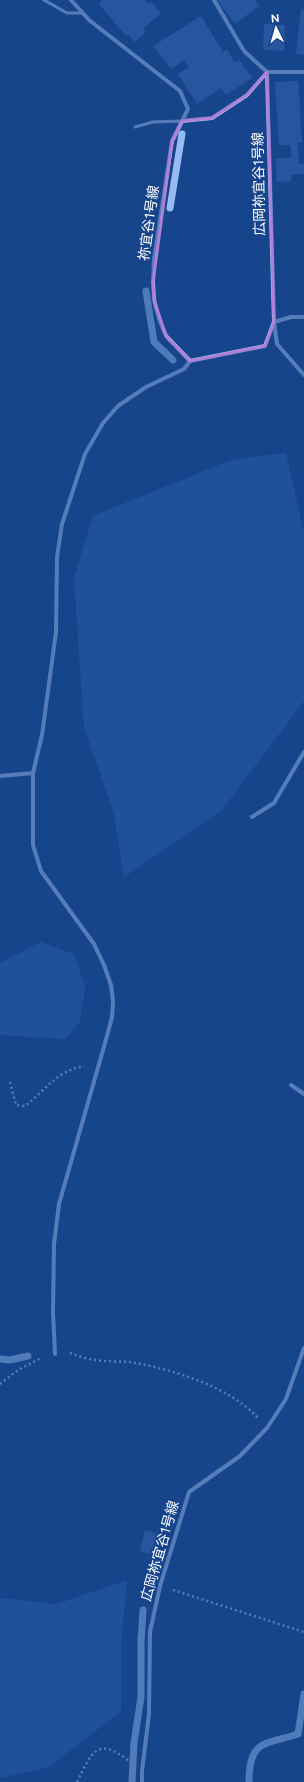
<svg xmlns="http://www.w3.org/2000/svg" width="304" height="1782" font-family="Figtree,'Noto Sans JP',sans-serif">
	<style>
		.green { fill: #295eac }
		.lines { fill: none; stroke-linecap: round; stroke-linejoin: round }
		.stream { stroke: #94bcf2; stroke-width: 7 }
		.building { fill: #3b6cb4 }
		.path { stroke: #a2c1ef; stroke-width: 2.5; stroke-dasharray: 2 3; stroke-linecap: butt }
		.lane { stroke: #a2c1ef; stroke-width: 3 }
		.street { stroke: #a2c1ef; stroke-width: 4 }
		.marked { fill: none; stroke: #b080d9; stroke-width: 3; stroke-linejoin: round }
		.labels { text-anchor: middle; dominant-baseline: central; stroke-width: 3.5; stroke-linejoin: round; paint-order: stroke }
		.street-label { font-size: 14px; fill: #fff; stroke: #17458d }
	</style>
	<rect width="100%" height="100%" fill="#17458d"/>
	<g class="green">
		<polygon points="286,453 304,533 304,701 222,810 124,877 114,813 84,728 74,578 93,516 231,460"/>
		<polygon points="41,942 74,954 85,986 80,1022 65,1039 0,1035 0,963"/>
		<polygon points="127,1580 121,1642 121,1711 49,1767 0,1778 0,1598 57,1604"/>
	</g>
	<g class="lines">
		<g class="stream">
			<polyline points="170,208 182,134"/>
			<polyline points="146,291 154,342 173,360"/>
			<polyline points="0,1359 10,1360 28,1356"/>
			<polyline points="132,1782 134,1743 141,1697 141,1642 143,1610"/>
			<path d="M249 1782C249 1739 265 1745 298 1734L304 1694"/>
		</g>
	</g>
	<g class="building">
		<polygon points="100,0 145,0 148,4 151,2 161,13 143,29 146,32 135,42 128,34 126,36 99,4 101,1"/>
		<polygon points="217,0 255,0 259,6 235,24"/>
		<polygon points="301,9 304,9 304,55 296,54"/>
		<polygon points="201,16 223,52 227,49 235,63 239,60 252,78 226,95 221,88 197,104 178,74 189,67 184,60 171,69 153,46"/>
		<polygon points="264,24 285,25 284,51 263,50"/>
		<polygon points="298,81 302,143 298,143 299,164 304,164 304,174 291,175 291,181 277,182 276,159 291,157 291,145 279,145 275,82"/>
		<polygon points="145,1530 157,1534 151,1554 140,1551"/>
	</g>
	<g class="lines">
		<g class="path">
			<path d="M10 1082 16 1105 25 1106C46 1090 56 1071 84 1066"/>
			<path d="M70 1353C78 1356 87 1359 96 1360 107 1362 119 1361 130 1362 171 1369 229 1386 258 1418"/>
			<polyline points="0,1384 18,1370 41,1358"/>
			<polyline points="173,1590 304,1632"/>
			<path d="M77 1782C92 1752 97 1736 129 1761"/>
		</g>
		<g class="lane">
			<polyline points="44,0 67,13 82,13"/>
			<polyline points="135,127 153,122 182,121"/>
		</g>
		<g class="street">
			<polyline points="71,0 89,20 180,91 188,109 172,141 154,259 153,282 154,300 159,319 166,336 190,361 265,346 274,322 291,317 304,317"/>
			<polyline points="214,0 244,51 267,72 274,322 277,344 304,375"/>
			<polyline points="182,121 212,118 247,95 267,72 304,72"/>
			<polyline points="0,776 33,773"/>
			<polyline points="252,817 274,803 304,752"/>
			<polyline points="291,1085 304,1094"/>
			<polyline points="55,1354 53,1313 54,1244 59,1204 107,1036 112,1017 113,1001 111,985 104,965 94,944 41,871 33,845 33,773 42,735 56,632 57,557 62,524 85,454 103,423 118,406 146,387 184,369 190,361"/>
			<polyline points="142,1782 142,1771 149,1714 150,1632 160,1586 189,1492 240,1456 267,1428 286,1399 304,1348"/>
		</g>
	</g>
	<path d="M0 0H304V1782H0ZM267 72 274 322 265 346 190 361 166 336 154 300 153 282 172 141 182 121 212 118 247 95Z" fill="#17458d" fill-opacity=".55" fill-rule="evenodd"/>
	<path class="marked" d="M267 72 274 322 265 346 190 361 166 336 154 300 153 282 172 141 182 121 212 118 247 95Z"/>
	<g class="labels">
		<g class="street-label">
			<text transform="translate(259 184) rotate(-91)">広岡祢宜谷1号線</text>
			<text transform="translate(149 223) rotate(-82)">祢宜谷1号線</text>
			<text transform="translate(160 1551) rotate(-74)">広岡祢宜谷1号線</text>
		</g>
	</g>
	<g transform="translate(276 28) rotate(355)" stroke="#17458d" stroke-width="3" paint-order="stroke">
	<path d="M0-3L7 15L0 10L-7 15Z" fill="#ffffff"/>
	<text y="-6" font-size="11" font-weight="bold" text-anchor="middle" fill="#ffffff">N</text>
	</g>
</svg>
